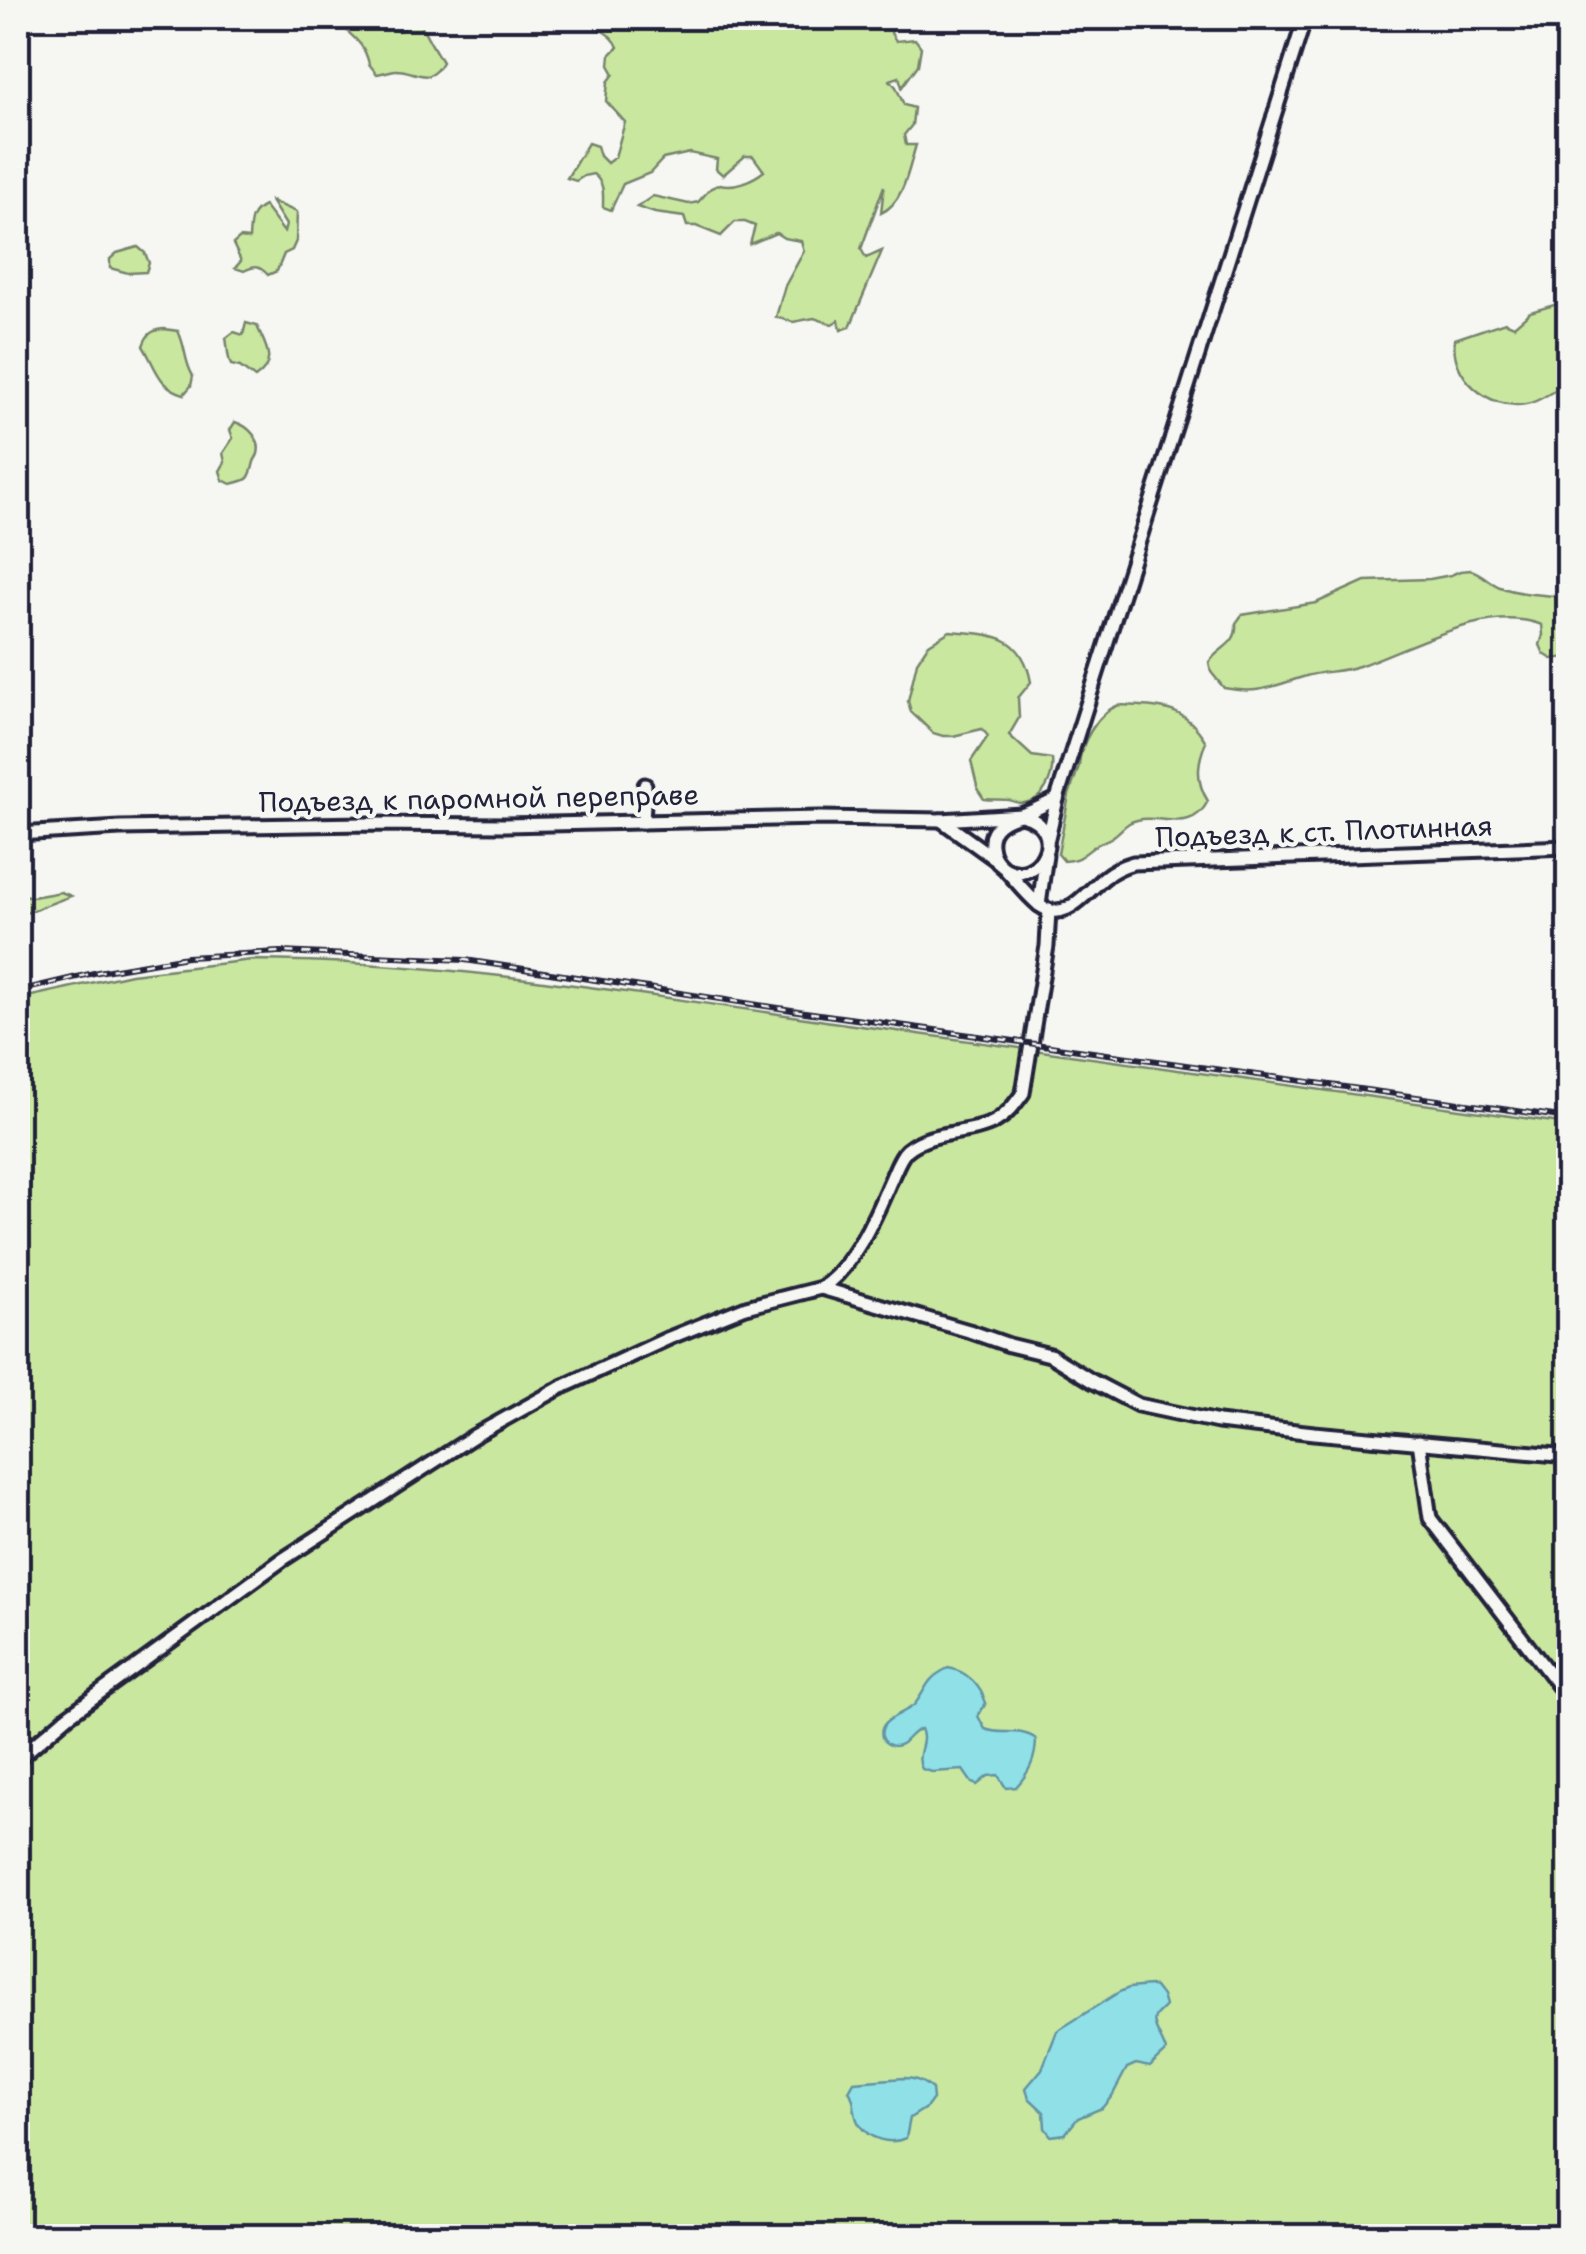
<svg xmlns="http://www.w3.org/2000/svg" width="1586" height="2254" font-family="'Shantell Sans',sans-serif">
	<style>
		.green { fill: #c9e79f; stroke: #76846d; stroke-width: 2.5 }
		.water { fill: #8fe0e7; stroke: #6394a2; stroke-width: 2.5 }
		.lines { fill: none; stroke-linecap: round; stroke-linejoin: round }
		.minor-casing { stroke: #22223b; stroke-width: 19 }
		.minor { stroke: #f6f6f2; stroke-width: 11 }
		.rail-casing { stroke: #22223b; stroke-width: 6 }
		.rail { stroke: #f6f6f2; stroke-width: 2.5; stroke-dasharray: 8; stroke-linecap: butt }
		.labels { text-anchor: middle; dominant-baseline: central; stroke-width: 9; stroke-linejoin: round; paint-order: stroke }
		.street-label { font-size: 28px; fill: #22223b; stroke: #f6f6f2 }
	</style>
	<rect width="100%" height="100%" fill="#f6f6f2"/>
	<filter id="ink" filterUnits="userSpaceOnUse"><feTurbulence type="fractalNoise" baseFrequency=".01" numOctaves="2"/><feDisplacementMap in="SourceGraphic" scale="20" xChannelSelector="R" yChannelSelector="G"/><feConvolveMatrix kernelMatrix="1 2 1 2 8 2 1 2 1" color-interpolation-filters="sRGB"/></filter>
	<g filter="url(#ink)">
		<g class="green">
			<path d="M341 18H392L393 30 398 31 403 29 405 18H418C425 34 433 47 442 62 428 88 416 69 395 70 389 71 383 73 377 74L369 64C364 42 353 38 340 24Z"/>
			<path d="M593 18C604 18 613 21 623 20V18H912L909 21 900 19 893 24 891 33 896 41 915 39 921 47 918 65 902 87 899 77 890 80 896 87 904 105 914 108 912 125 904 135 906 145H916C909 167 904 203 881 213L884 186 861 249 866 258 882 251 850 327 841 330 839 320 832 324 814 318 793 322 776 317 785 286 804 251 801 241 784 238 776 233 750 244 755 226 745 222H735L721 236 696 226H687L684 217 655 213 637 207 653 196 689 204 698 202 711 188 720 184C734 188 753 180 764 171L753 156H745L723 175 716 169 717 159 690 153 663 159 650 173 623 184 611 210 603 207C603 193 605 183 593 174L584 176 576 181 567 178 588 143 597 146 600 156 607 163 615 157 625 122 606 101 608 82 614 74 609 65 610 55 618 47C613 34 599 31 590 21Z"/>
			<path d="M271 201 297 212 296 241 292 250 284 254 277 271 268 275C260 266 255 265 244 271L235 268 241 261 233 244 240 238 249 239C250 224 249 213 264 206L284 232 286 225Z"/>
			<polygon points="138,247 145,253 149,263 146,272 128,273 110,268 110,259 117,253"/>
			<path d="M1561 303 1568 304V384C1553 389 1541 402 1526 404 1489 411 1449 376 1455 339L1505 322 1514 326 1530 312Z"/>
			<path d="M246 323 257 326C266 347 278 362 255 378L240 367 231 365C227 356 228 347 226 338L234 332 243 335Z"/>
			<path d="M164 329 178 331C186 346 184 362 193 376L191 386 184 394C158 387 156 367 143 346 147 334 152 330 164 329Z"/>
			<path d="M235 422C248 426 262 439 258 454 257 457 255 459 254 462 250 479 250 480 231 484L223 480 220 471 225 462 223 453 233 438 230 430Z"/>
			<path d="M1471 570C1483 574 1490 583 1500 587 1522 595 1546 595 1568 597V657L1552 659 1544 654 1540 645 1543 635 1542 625C1487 603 1412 648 1359 666 1342 672 1323 671 1306 676 1274 686 1258 695 1224 688L1211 672 1209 662C1220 646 1238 645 1236 623L1242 615 1316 603 1365 581 1430 579 1451 575 1460 571Z"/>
			<path d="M950 631C991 635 1022 632 1031 682L1018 698 1019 718 1009 735 1032 756 1052 759C1054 777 1044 801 1024 803 1018 804 1014 801 1008 800 1000 799 992 800 984 799L978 790 971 761 988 736 982 729 953 736H943L933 733 911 712 908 701 917 662 929 644Z"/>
			<path d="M1119 705C1158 707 1184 704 1206 742 1197 762 1196 783 1208 801 1190 837 1157 810 1131 822 1123 826 1119 833 1112 837 1106 841 1098 843 1092 848 1082 856 1078 860 1064 861L1058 854 1069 795 1079 766C1080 744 1097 713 1119 705Z"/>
			<polygon points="61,892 71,896 18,916 18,894 33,897"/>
			<path d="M252 960C447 961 640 994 832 1022 1078 1056 1323 1090 1568 1124V2236H18V999L131 974Z"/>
		</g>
		<g class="water">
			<path d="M948 1668C967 1671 980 1685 986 1703L978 1716 985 1729C1002 1736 1020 1727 1036 1739 1036 1759 1029 1773 1016 1787L1006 1788 998 1775 988 1776 977 1785 972 1783 963 1770 932 1772 922 1769C914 1755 928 1743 921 1729 909 1732 907 1745 895 1746 890 1746 884 1743 882 1737 877 1718 906 1714 915 1704 929 1686 924 1680 948 1668Z"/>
			<path d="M1150 1986 1155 1987 1162 1996 1165 2006C1162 2010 1157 2013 1155 2017 1151 2026 1165 2043 1166 2052L1150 2067 1136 2064 1127 2068 1112 2096 1102 2108 1078 2118 1065 2134 1051 2136 1045 2128 1044 2112 1029 2098 1026 2088 1042 2069 1057 2031 1119 1992 1129 1988Z"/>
			<path d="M904 2078C916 2078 923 2082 932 2089L933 2099 927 2107 910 2118 906 2138C890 2145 869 2140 859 2124 852 2113 857 2103 849 2091L854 2082Z"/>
		</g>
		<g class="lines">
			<defs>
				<g id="minor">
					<polyline points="941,820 995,859"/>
					<polyline points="643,822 645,785"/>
					<path d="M18 834 120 828 366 824 505 825 820 818 941 820 1021 815C1073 828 1037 891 1003 867 996 862 992 854 991 846 989 826 1005 819 1020 815 1033 812 1045 804 1057 799"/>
					<polyline points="1048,838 1057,799 1305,18"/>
					<path d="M1006 870C1016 881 1027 895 1039 905 1065 925 1086 892 1105 877 1113 870 1123 866 1133 863L1568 847"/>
					<polyline points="1039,905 1046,855"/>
					<polyline points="821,1288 969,1331 1009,1345 1050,1355 1092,1381 1138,1405 1218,1422 1314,1433 1568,1456"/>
					<polyline points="1419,1442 1430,1518 1568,1698"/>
					<path d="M18 1759 68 1716 282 1560 474 1436 560 1388 669 1338 746 1307 821 1288C852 1269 875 1217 889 1184 894 1174 899 1157 907 1150 932 1129 970 1136 996 1121 1008 1114 1015 1104 1023 1093L1047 946 1049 910"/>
				</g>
			</defs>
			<use href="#minor" class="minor-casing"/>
			<use href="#minor" class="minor"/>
			<defs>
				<polyline id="rail" points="18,991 98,972 187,957 280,952 465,960 805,1012 1568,1118"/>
			</defs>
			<use href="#rail" class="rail-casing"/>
			<use href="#rail" class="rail"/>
		</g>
	</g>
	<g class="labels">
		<g class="street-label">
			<text transform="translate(479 798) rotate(-1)">Подъезд к паромной переправе</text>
			<text transform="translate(1324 831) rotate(-2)">Подъезд к ст. Плотинная</text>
		</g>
	</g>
	<rect width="1586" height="2254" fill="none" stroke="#f6f6f2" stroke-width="60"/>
	<rect x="30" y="30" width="1526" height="2194" fill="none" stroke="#22223b" stroke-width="4" filter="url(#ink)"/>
</svg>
